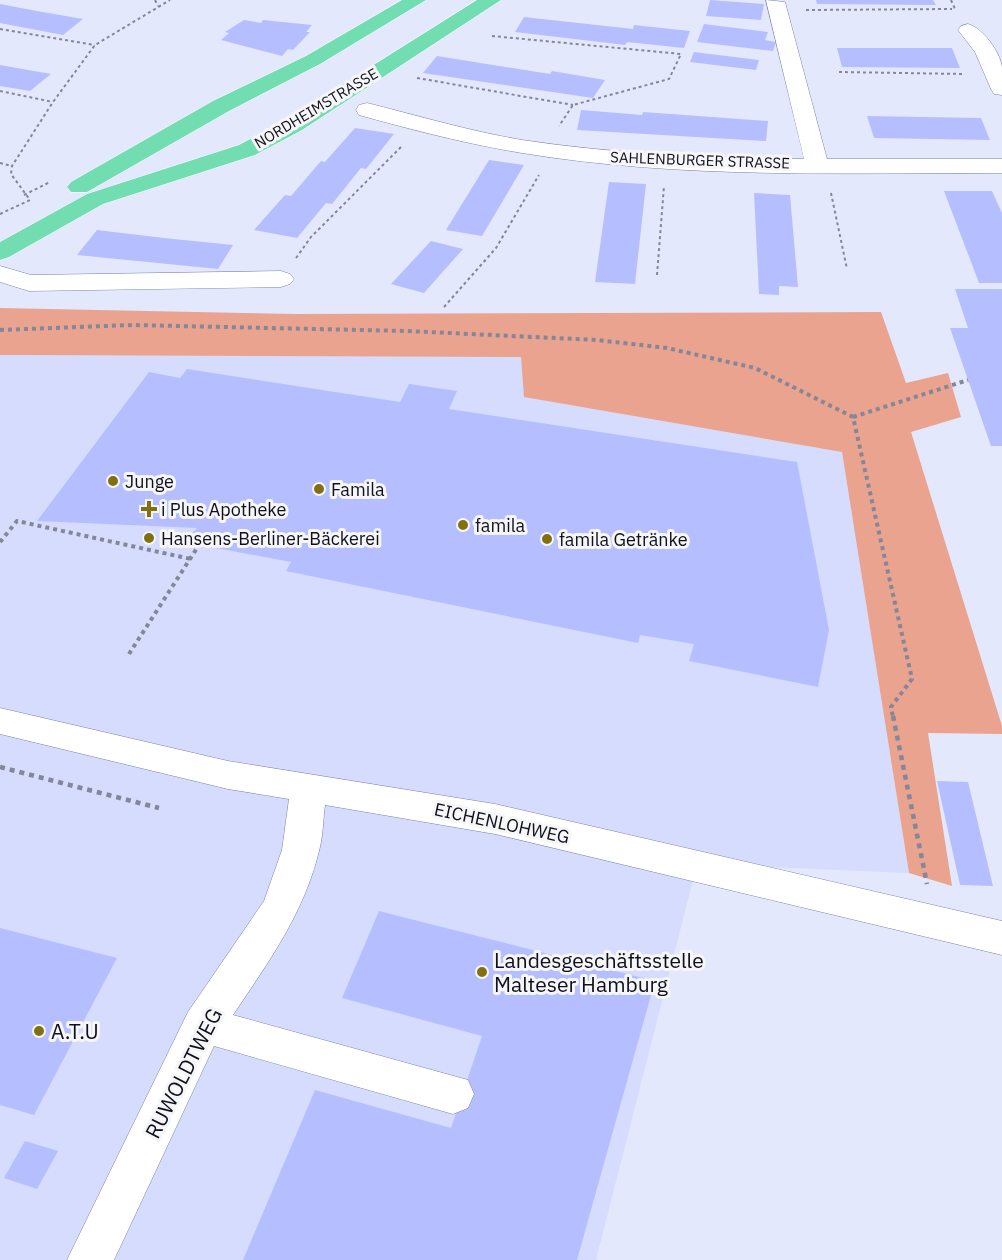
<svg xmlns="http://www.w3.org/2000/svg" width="1002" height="1260" font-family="'IBM Plex Sans',sans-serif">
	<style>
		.built { fill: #d6dcfd }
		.green { fill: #e9a38e }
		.building { fill: #b5bfff }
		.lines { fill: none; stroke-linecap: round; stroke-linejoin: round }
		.minor-casing { stroke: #7b82ae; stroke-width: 1 }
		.major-casing { stroke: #fff; stroke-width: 1 }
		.path-far2 { stroke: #848799; stroke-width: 2; stroke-dasharray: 3 3; stroke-linecap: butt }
		.path-far1 { stroke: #848799; stroke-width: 4; stroke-dasharray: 4 4; stroke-linecap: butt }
		.path { stroke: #848799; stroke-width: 4.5; stroke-dasharray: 5 5; stroke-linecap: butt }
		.minor { fill: #fff; fill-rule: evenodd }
		.major { fill: #71ddb0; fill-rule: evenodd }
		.poi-dot { fill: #827010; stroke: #f6f6f6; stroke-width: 2 }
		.labels { text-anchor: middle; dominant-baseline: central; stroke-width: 6; stroke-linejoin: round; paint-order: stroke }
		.far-street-label { font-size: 15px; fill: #0e1020; stroke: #f6f6f6 }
		.poi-label { font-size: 18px; fill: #0e1020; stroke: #f6f6f6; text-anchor: start }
		.street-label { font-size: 18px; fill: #0e1020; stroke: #f6f6f6 }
		.near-poi-label { font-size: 21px; fill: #0e1020; stroke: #f6f6f6; text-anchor: start }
		.near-street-label { font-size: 21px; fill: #0e1020; stroke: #f6f6f6 }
	</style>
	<rect width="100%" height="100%" fill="#e4e8fc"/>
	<polygon class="built" points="0,355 521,357 525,397 842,452 909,873 697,864 596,1260 0,1260"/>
	<polygon class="green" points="0,308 296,314 881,312 906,383 948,373 961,417 911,432 1002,726 1002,734 928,733 952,886 909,873 842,452 524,397 521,357 0,355"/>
	<g class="building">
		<polygon points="710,0 764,4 761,20 706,16"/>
		<polygon points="816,0 933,0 936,5 817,4"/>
		<polygon points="0,4 37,11 83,19 63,35 0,23"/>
		<polygon points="524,17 633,29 634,25 690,31 684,48 627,42 625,45 515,32"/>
		<polygon points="244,20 261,23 263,20 312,25 306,32 310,32 293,50 288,49 282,56 221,40 229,33 225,32"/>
		<polygon points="704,24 768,32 765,40 776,42 773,51 697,42"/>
		<polygon points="837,48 952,48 960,68 842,67"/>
		<polygon points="694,52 759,60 756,70 690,62"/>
		<polygon points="437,56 550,74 552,71 605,80 593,98 423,73"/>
		<polygon points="0,65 51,74 30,91 0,86"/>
		<polygon points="581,110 642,115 643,112 768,121 766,141 577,130"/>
		<polygon points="867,116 981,118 990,140 874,138"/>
		<polygon points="355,128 394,134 366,169 361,168 332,204 326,203 297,238 254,230 285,195 291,196 321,161 325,162"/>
		<polygon points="489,160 524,165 482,236 446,230"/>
		<polygon points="609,182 646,184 635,284 595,282"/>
		<polygon points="944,191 992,191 1002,213 1002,283 979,283"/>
		<polygon points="754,193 790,195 798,287 779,286 779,295 759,294"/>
		<polygon points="97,230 164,238 233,245 218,269 77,255"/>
		<polygon points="431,241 463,249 424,293 391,284"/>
		<polygon points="955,289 1002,289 1002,446 991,446 950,328 968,328"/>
		<polygon points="187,369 400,402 409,384 457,391 449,409 797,462 829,630 818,687 689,661 694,644 640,635 638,643 286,571 291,562 184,542 197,528 37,521 149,372 180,378"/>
		<polygon points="937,781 968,782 993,886 960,885"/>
		<polygon points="379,911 655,981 577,1260 243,1260 315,1090 451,1128 482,1036 342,998"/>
		<polygon points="0,928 117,958 34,1115 0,1105"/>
		<polygon points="25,1141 58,1151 37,1189 4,1178"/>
	</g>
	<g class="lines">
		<defs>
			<g id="minor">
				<path d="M766 0 785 2 827 159H1002V173C842 173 680 179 522 153 467 144 413 130 359 115L356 110 359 105 367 103C419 116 469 131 522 140 615 154 710 158 804 159Z"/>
				<path d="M968 24C983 28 1000 52 1002 67 1002 76 1002 86 1002 95L994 94 991 89 975 52 958 30 961 26Z"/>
				<polygon points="0,266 31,275 281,271 290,274 294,279 290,284 281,287 29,291 0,282"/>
				<path d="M0 708 228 761 495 804 1002 921V955L495 834 325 805C323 820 323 837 319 851 304 913 268 963 233 1015L468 1080 474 1094 468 1108 453 1114 214 1046 114 1260H67L188 1012 264 901 282 850 289 799 228 789 0 734Z"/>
			</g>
			<g id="major">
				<polygon points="402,0 426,0 320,64 229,111 87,192 71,192 67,187 71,182 213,101 306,56"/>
				<polygon points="477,0 501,0 302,130 255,155 103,204 9,257 0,260 0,242 87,194 239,145 286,120"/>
			</g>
		</defs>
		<use href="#minor" class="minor-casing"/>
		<use href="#major" class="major-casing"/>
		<g class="path-far2">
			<polyline points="155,0 158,6"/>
			<polyline points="951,0 955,9"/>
			<polyline points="806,10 952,9"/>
			<polyline points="0,29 95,45"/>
			<polyline points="492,36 681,54 669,79 573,105 559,126"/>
			<polyline points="839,72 964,74"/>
			<polyline points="417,78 573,105"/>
			<polyline points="0,91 53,102"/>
			<polyline points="0,163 12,166"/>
			<polyline points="831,193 847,269"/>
			<polyline points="24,195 50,182"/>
			<polyline points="0,214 30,200 11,174 12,166 53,102 95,45 170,0"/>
			<polyline points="296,258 311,237 402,146"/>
			<polyline points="657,275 664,186"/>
			<polyline points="444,307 496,248 539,175"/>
		</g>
		<g class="path-far1">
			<polyline points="0,330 132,325 407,331 597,340 667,348 755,368 853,417 912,679 891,707 893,717"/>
			<polyline points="853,417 968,380"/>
			<polyline points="0,542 17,521 191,559"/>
			<polyline points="129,654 199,545"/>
		</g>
		<g class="path">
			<polyline points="893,716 927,884"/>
			<polyline points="0,767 159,808"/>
		</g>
		<use href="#minor" class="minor"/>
		<use href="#major" class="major"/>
	</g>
	<g class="poi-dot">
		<circle cx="113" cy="481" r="6"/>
		<circle cx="319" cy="489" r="6"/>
		<path d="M146 500h6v6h6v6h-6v6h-6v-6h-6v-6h6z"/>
		<circle cx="463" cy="525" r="6"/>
		<circle cx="149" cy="538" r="6"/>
		<circle cx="547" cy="539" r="6"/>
		<circle cx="482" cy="972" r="6"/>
		<circle cx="39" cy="1031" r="6"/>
	</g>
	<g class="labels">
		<g class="far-street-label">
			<text transform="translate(316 108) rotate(-31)">NORDHEIMSTRASSE</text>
			<text transform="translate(700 160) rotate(2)">SAHLENBURGER STRASSE</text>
		</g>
		<g class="poi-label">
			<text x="125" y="481">Junge</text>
			<text x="331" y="489">Famila</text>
			<text x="161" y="509">i Plus Apotheke</text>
			<text x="475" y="525">famila</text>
			<text x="161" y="538">Hansens-Berliner-Bäckerei</text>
			<text x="559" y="539">famila Getränke</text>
		</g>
		<g class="street-label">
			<text transform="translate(502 823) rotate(12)">EICHENLOHWEG</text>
		</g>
		<g class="near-poi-label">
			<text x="494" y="960">Landesgeschäftsstelle<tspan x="494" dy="24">Malteser Hamburg</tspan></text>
			<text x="51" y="1031">A.T.U</text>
		</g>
		<g class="near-street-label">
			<text transform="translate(183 1073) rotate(-63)">RUWOLDTWEG</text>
		</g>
	</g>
</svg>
